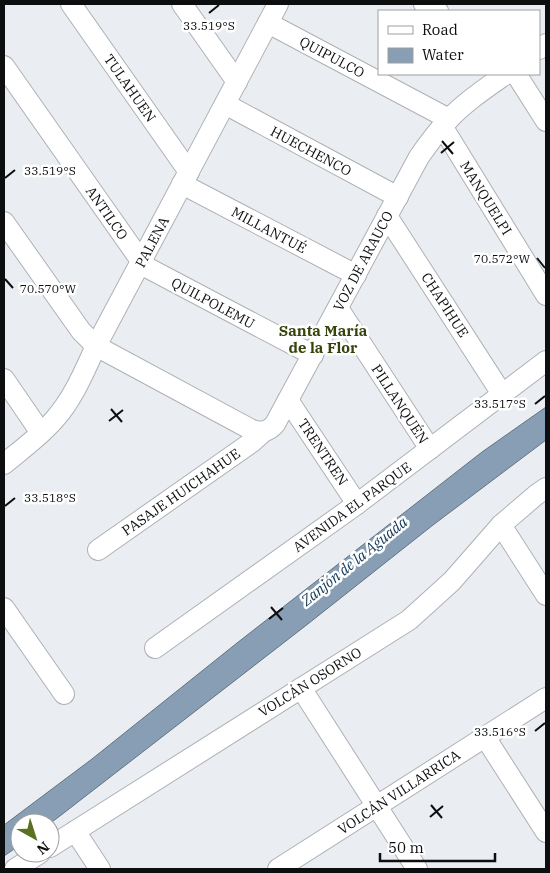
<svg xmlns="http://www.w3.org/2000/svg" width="550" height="873" font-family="'IBM Plex Serif',serif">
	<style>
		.water { fill: #879eb4; stroke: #627383 }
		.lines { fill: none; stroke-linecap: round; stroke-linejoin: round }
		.minor-casing { stroke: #aeb1b5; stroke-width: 22 }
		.minor { stroke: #fff; stroke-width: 20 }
		.ticks { fill: none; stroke: #0d0e10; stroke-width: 2 }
		.labels { text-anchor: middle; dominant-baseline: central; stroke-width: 5; stroke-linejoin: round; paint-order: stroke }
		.street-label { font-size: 14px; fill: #0d0e10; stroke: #fff }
		.neighbourhood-label { font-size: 15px; font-weight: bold; fill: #36440b; stroke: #fff }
		.water-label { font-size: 15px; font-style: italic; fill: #103757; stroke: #fff }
		.ticks-label { font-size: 12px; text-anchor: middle; fill: #0d0e10; stroke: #fff; stroke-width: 5; stroke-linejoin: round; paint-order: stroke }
	</style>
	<rect width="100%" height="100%" fill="#eaedf1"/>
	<polygon class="water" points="546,407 546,440 433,525 304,627 56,819 50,823 20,823 20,845 4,856 4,825 92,759 237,643 482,452"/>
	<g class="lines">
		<defs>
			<g id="minor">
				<polyline points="71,4 189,172"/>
				<polyline points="182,4 237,82"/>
				<polyline points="424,4 438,11"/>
				<polyline points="268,23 449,119"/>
				<polyline points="539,49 546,44"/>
				<polyline points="4,66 141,261 148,268 313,355"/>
				<polyline points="516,74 546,121"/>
				<polyline points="225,104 398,197"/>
				<polyline points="442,126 546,295"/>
				<polyline points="182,184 356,275"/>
				<polyline points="387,216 502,394"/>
				<path d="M4 222 81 331 96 346 252 430C262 433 268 432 275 424L419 157C428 144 437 132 448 120 465 102 486 88 506 74"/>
				<polyline points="338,308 430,449"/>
				<polyline points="4,379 41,433"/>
				<polyline points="288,400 357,504"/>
				<path d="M4 464C21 450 39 437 54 420 73 399 84 372 96 346L278 4"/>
				<polyline points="501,525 546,595"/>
				<polyline points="98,550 252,442 263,432"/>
				<polyline points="4,608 64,694"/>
				<polyline points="155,648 357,504 546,361"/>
				<polyline points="301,688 417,869"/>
				<polyline points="485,737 546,832"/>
				<polyline points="75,831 100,869"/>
				<polyline points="50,847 409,620 452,581 501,525 536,495 546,488"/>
				<polyline points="15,869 40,853"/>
				<polyline points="278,869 546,698"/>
			</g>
		</defs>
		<use href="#minor" class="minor-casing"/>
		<use href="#minor" class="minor"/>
	</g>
	<path class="ticks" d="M209 13 219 5M442 141 453 154M441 153 454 142M5 178 15 170M537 258 545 268M5 279 13 288M535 404 545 396M111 409 122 422M109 421 123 410M5 506 15 498M271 607 282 620M269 619 283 608M535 731 545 723M431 805 442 818M430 817 443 806"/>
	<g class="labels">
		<g class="street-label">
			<text transform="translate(332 57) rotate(28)">QUIPULCO</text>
			<text transform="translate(130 88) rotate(55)">TULAHUEN</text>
			<text transform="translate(311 151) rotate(28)">HUECHENCO</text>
			<text transform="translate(486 198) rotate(58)">MANQUELPI</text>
			<text transform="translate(107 213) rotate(55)">ANTILCO</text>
			<text transform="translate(269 230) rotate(28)">MILLANTUÉ</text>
			<text transform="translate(152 242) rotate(-62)">PALENA</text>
			<text transform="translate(363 261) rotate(-62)">VOZ DE ARAUCO</text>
			<text transform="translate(213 303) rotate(28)">QUILPOLEMU</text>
			<text transform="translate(445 305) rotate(57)">CHAPIHUE</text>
			<text transform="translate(400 404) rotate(57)">PILLANQUÉN</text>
			<text transform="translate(323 452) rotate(56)">TRENTREN</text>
			<text transform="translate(181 492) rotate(-35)">PASAJE HUICHAHUE</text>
			<text transform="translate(352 507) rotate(-36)">AVENIDA EL PARQUE</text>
			<text transform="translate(310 682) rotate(-32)">VOLCÁN OSORNO</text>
			<text transform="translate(399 792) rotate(-33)">VOLCÁN VILLARRICA</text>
		</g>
		<g class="neighbourhood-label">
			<text x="323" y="330">Santa María<tspan x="323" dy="17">de la Flor</tspan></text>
		</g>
		<g class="water-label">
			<text transform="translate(354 561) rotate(-39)">Zanjón de la Aguada</text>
		</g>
	</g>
	<g class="ticks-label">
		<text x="209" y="30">33.519°S</text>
		<text x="50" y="175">33.519°S</text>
		<text x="502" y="263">70.572°W</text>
		<text x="48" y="293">70.570°W</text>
		<text x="500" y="408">33.517°S</text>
		<text x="50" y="502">33.518°S</text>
		<text x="500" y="736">33.516°S</text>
	</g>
	<rect width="550" height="873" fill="none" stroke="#0d0e10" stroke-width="10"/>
	<rect x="378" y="10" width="162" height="65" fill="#ffffff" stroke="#9e9f9f"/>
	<rect x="388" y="26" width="25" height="8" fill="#ffffff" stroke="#9e9f9f"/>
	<text x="422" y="35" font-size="15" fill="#0d0e10">Road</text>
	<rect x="388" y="48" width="25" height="15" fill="#879eb4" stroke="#9e9f9f"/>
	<text x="422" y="60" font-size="15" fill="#0d0e10">Water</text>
	<g transform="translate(35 838) rotate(141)"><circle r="24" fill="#ffffff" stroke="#9e9f9f"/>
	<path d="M0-4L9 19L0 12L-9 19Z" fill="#5b7020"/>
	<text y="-8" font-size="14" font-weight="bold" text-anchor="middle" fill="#0d0e10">N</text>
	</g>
	<path d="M380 853v8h115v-8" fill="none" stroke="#0d0e10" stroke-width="2.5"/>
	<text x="388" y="853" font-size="15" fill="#0d0e10" stroke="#ffffff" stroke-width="4" paint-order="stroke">50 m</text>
</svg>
